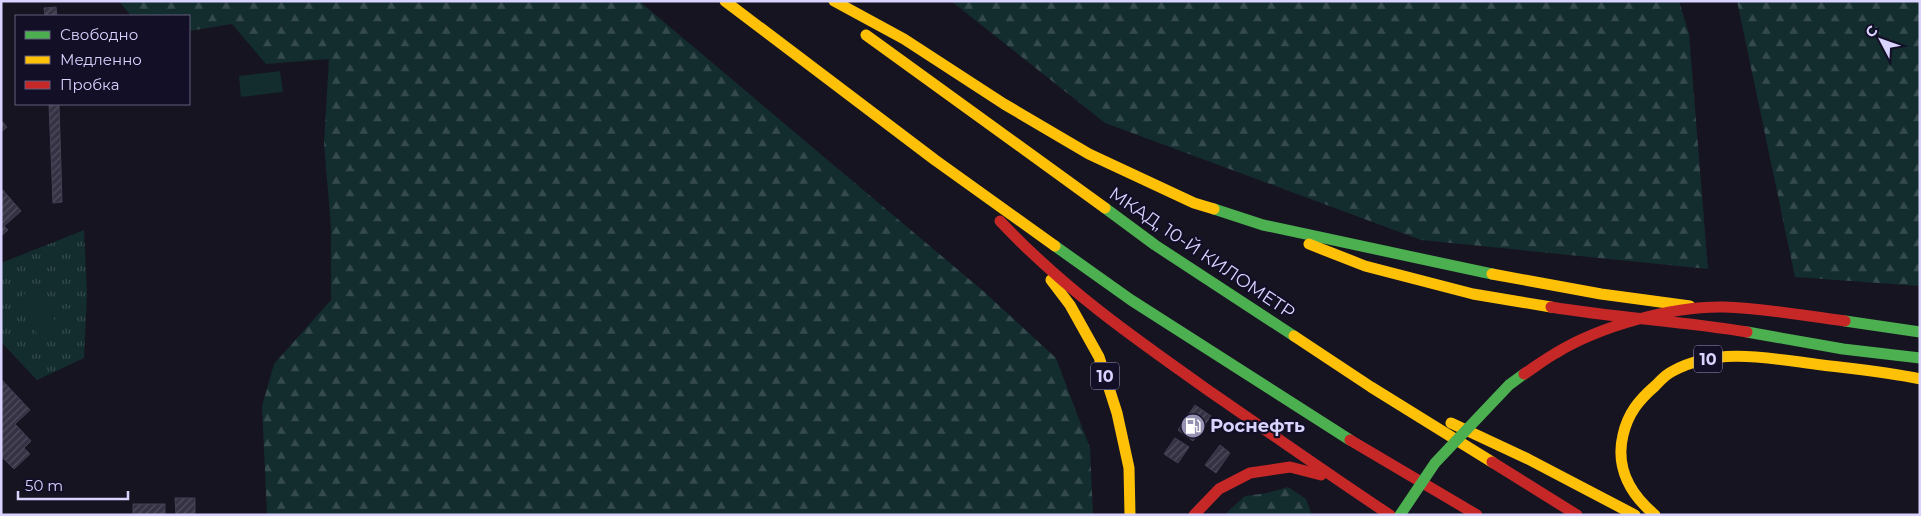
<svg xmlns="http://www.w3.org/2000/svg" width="1921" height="516" font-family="Montserrat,sans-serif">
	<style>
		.grass { fill: url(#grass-tufts) }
		.forest { fill: url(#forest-firs) }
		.park { fill: #132c2d }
		.building { fill: url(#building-hatch); stroke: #433f54 }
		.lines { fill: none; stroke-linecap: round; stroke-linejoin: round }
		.fast { stroke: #4caf50; stroke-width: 11 }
		.slow { stroke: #ffc107; stroke-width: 11 }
		.jam { stroke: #c62828; stroke-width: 11 }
		.fast-bridge { stroke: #4caf50; stroke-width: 11 }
		.jam-bridge { stroke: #c62828; stroke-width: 11 }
		.labels { text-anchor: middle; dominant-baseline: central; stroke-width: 4.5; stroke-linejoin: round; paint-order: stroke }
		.shield { fill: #130f26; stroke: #9e99be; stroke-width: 1 }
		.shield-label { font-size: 16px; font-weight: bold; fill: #d9d4ff }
		.street-label { font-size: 18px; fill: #d9d4ff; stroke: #130f26 }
		.poi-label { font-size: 18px; font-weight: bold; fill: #d9d4ff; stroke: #130f26; text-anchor: start }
	</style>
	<defs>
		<pattern id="grass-tufts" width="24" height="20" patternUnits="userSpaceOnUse" patternTransform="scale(1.25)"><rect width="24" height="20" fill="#132c2d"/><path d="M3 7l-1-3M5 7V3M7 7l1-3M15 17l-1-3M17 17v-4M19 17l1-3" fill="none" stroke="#354a4c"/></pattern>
		<pattern id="forest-firs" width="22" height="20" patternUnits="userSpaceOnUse" patternTransform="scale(1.25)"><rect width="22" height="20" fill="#132c2d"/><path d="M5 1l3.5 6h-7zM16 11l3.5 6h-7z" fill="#354a4c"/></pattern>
		<pattern id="building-hatch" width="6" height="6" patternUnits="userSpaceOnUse" patternTransform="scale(1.25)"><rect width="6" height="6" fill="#343243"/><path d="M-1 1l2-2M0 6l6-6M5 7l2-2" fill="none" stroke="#514f5f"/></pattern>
	</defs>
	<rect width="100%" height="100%" fill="#161421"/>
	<polygon class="grass" points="84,230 87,294 84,358 37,380 1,342 1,263"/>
	<g class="forest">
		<polygon points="119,1 639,1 982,290 1056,358 1090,448 1093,515 267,515 262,406 274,364 331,300 331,228 324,143 329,59 266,64 232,24 189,31 189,16 131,16"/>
		<polygon points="951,1 1679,1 1689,34 1708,269 1421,240 1105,123"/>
		<polygon points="1737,1 1920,1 1920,286 1795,277"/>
		<polygon points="1288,487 1306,499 1312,515 1224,515 1245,496 1267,493"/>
	</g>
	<g class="park">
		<polygon points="280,71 283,92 241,97 239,76"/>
		<polygon points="43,287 60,336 40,342 22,295"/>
	</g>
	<g class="building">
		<polygon points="56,7 57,16 45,16 44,8"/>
		<polygon points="49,104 59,104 62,202 53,203"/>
		<polygon points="1,120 7,127 1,132"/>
		<polygon points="1,188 21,211 4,226 8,230 1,236"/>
		<polygon points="1,379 30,410 15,424 31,441 24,448 30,454 14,469 3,458 1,460"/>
		<polygon points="1195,405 1211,416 1193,441 1178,430"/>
		<polygon points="1175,438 1189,447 1178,463 1164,454"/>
		<polygon points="1220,445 1230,453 1216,473 1205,465"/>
		<polygon points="175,498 195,498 195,515 176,515"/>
		<rect x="133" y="504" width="32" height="11"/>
	</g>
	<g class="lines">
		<g class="fast">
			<polyline points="1105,208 1155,245 1294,336"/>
			<polyline points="1214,209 1263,225 1492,274"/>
			<polyline points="1055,246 1131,300 1350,440"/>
			<polyline points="1747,332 1843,349 1920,358"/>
		</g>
		<g class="slow">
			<polyline points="725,1 935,160 1055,246"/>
			<polyline points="834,1 904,39 1004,104 1089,154 1194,203 1214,209"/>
			<polyline points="866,35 1105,208"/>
			<polyline points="1309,244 1365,266 1473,294 1551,307"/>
			<polyline points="1492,274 1601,294 1690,306"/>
			<polyline points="1051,280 1070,305 1099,357 1117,413 1129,468 1130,515"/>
			<polyline points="1294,336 1371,387 1492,462"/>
			<polyline points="1451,423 1528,459 1635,515"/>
			<path d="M1655 515C1631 495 1615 468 1623 435 1628 413 1639 400 1655 386 1661 380 1666 374 1673 371 1719 346 1773 359 1822 365 1855 369 1888 372 1920 379"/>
		</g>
		<g class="jam">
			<path d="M1000 221C1066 291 1137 340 1215 395 1273 435 1331 476 1390 515"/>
			<path d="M1551 307C1616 318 1682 321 1747 332"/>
			<polyline points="1350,440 1477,515"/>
			<polyline points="1492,462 1577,515"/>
			<polyline points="1194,515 1219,489 1250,473 1290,467 1321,475"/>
		</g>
		<g class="fast-bridge">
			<polyline points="1845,321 1920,332"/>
			<polyline points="1400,515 1435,463 1509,385 1524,374"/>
		</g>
		<path class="jam-bridge" d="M1524 374C1535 367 1545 359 1556 353 1600 326 1672 306 1724 307 1764 308 1805 316 1845 321"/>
	</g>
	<defs>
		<symbol id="fuel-disc" viewBox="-11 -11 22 22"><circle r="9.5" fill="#9591b1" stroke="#130f26"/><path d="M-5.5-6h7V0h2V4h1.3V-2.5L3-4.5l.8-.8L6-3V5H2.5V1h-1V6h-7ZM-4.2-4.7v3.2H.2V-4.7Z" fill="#fff"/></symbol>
	</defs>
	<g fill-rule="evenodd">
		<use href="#fuel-disc" x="1179" y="412" width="28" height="28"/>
	</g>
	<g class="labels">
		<g class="shield">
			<rect x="1694" y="345.5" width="28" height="27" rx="4"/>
			<rect x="1091" y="362.5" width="28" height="27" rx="4"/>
		</g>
		<g class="shield-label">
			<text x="1708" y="359">10</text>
			<text x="1105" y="376">10</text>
		</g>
		<g class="street-label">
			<text transform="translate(1202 253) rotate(34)">МКАД, 10-Й КИЛОМЕТР</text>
		</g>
		<g class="poi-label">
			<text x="1210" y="426">Роснефть</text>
		</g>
	</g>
	<rect width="1921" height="516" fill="none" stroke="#d9d4ff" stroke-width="5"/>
	<rect x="15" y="15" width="175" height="90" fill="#130f26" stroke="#625e7d"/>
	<rect x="25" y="31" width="25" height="8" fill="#4caf50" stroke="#625e7d"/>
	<text x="60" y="40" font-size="15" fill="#d9d4ff">Свободно</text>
	<rect x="25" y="56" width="25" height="8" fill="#ffc107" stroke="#625e7d"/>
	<text x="60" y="65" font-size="15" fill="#d9d4ff">Медленно</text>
	<rect x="25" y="81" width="25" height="8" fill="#c62828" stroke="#625e7d"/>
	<text x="60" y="90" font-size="15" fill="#d9d4ff">Пробка</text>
	<g transform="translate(1881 40) rotate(311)" stroke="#130f26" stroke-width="4" paint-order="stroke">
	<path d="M0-4L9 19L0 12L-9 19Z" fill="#d9d4ff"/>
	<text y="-8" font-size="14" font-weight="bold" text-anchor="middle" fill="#d9d4ff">С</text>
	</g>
	<path d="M18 491v8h110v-8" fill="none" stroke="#d9d4ff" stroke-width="2.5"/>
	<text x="25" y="491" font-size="15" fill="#d9d4ff" stroke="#130f26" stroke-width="4" paint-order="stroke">50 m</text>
</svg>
